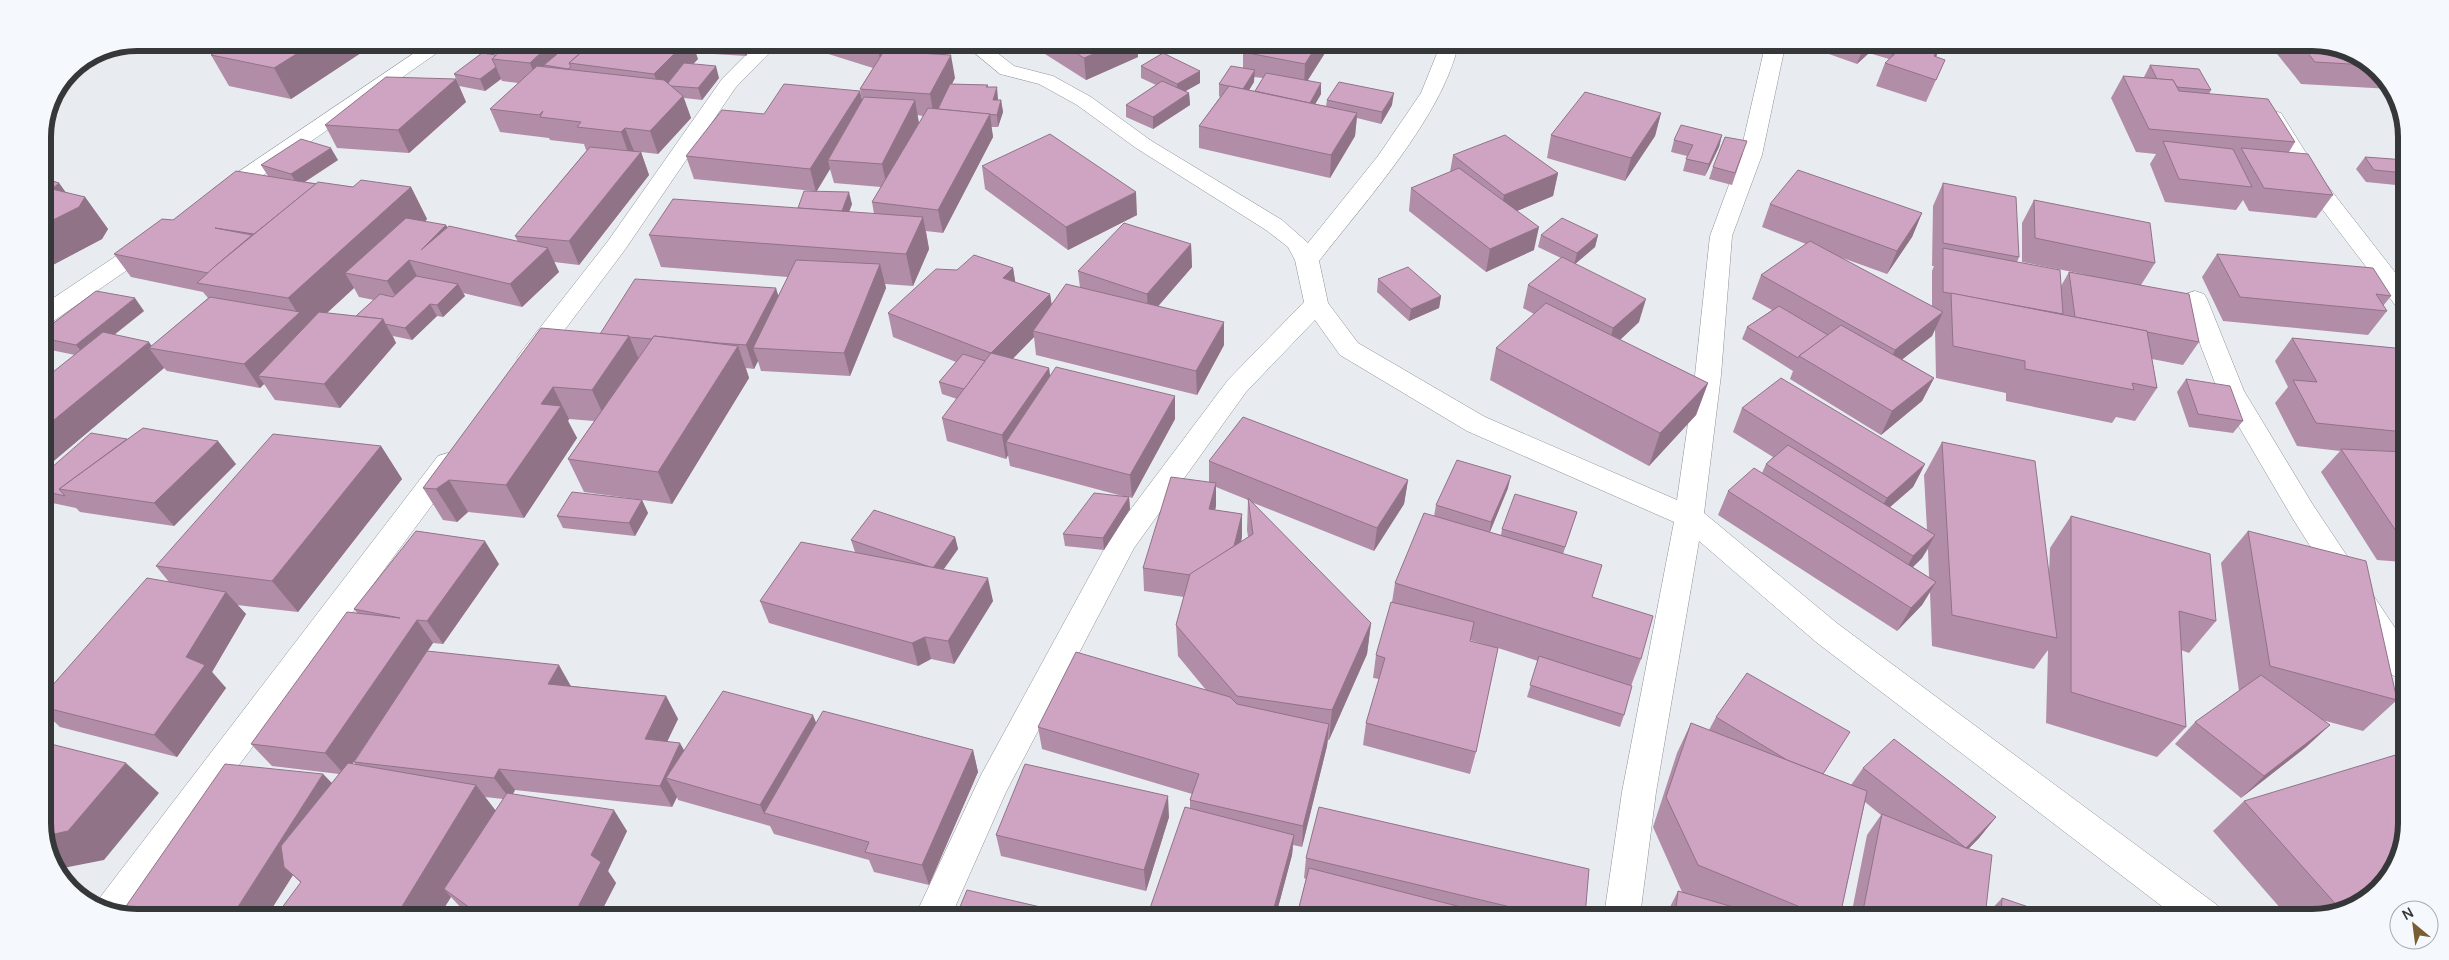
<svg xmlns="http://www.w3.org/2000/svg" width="2449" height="960" font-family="Manrope,sans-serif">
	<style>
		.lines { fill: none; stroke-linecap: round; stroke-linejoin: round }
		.minor-casing { stroke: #8e9196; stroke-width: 1 }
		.minor { fill: #fff; fill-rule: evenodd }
		.wall { fill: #b28da7; fill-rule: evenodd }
		.shaded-wall { fill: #917388 }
		.building { fill: #cfa4c2; stroke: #917388 }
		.rim { fill: none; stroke: #363739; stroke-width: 6 }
	</style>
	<rect width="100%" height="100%" fill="#e8ecf1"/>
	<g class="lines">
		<defs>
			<g id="minor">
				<polygon points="429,43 451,43 229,199 221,201 213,199 210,194 213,189"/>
				<polygon points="757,44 778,44 736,87 624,251 539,364 530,366 521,364 517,358 521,352 608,241 722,79"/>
				<path d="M964 44H986L1014 66 1053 76 1091 97 1150 140 1282 220 1308 243 1378 156 1421 93 1440 46H1458C1441 118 1365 202 1319 261L1328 303 1358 343 1485 417 1677 500 1695 375 1710 236 1740 155 1765 46H1785L1762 155 1732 236 1721 375 1704 513 1838 624 2217 905 2222 917H2176L1816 642 1699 541 1656 792 1640 916H1604L1622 792 1674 522 1467 431 1340 355 1315 320 1246 392 1134 548 1006 792 952 914H916L981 775 1113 533 1228 380 1304 302 1295 260 1288 247 1266 230 1136 148 1077 105 1039 84 1000 74Z"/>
				<polygon points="2274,111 2281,113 2323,180 2405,285 2405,309 2396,306 2306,188 2264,117 2267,113"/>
				<polygon points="151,236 159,238 163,243 159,248 52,322 43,324 43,305 143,238"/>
				<polygon points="2195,291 2204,294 2207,299 2244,391 2313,505 2403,640 2403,679 2392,675 2293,519 2218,391 2183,299 2186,294"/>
				<polygon points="448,453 458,456 462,463 458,470 130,912 106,912 95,904 438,456"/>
			</g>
		</defs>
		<use href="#minor" class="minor-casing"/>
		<use href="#minor" class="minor"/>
	</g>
	<g class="wall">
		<polygon points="376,43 291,99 229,86 211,55"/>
		<polygon points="711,44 754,44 746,56 714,54"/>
		<path d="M806 44H918V45L909 52 955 78 952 84 988 85V87L998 99V100H1001L1003 112 998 127H991L993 137 943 233 926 231 929 249 913 286 885 284 886 288 850 376 761 371 758 361 754 369 746 368 749 378 672 504 584 492 568 459 594 421 569 419 568 421 577 438 524 518 468 512 457 522 443 520 423 488 600 334 778 296 788 277 661 267 649 235 798 208 813 191 694 179 686 156 764 114 862 101 860 89 873 68 806 47ZM917 115 923 116 919 123ZM830 169 834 183 881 187 872 202 874 214 849 212 852 204 817 191Z"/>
		<polygon points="1044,45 1137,45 1138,57 1086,80 1045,54"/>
		<path d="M1248 45H1330L1308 80 1321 94 1315 104 1326 106 1327 100 1392 105 1381 124 1357 118 1355 136 1330 178 1199 148V126L1220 97 1219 96V84L1243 68V52ZM1254 77 1263 78 1255 91 1249 90 1254 82Z"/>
		<polygon points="1813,46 1940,47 1936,57 1945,60 1926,102 1876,86 1885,63 1889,59 1869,53 1857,64 1812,48"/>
		<polygon points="2275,47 2343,48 2387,80 2391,89 2301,84 2274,50"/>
		<path d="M496 55 698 59 693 64 719 78 702 100 684 98 691 118 658 154 641 152 649 175 579 265 554 262 559 272 522 307 463 293 465 296 443 317 437 316 412 340 393 336 396 343 340 408 275 400 264 384 260 388 167 371 164 368 43 470V380L75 355 46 349 43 345V331L144 311 114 335 152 346 208 298 203 292 131 277 114 254 173 220 268 176 261 165 338 160 305 182 353 187H411L427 219 425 222 446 225 448 228 518 242 515 236 587 150H586L584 144 550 140 549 138 500 132 490 109 518 83 502 81 501 79 485 91 459 86 454 74ZM354 288 359 297 374 300 356 316 327 313Z"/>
		<polygon points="2150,65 2211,90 2209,94 2295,142 2289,152 2333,195 2316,218 2249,211 2243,200 2236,210 2165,202 2150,164 2156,154 2136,152 2111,98 2123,76 2144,78 2144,77"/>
		<polygon points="1141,66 1200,71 1200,83 1185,91 1189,93 1190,105 1153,129 1126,117 1126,105 1156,85 1141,78"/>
		<polygon points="456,79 466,102 409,153 337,148 325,125"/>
		<polygon points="1661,113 1655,136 1625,181 1547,158 1551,135"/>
		<polygon points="1722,135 1719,147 1705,176 1683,171 1687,156 1671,152 1674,140"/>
		<polygon points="1743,153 1732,185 1709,179 1713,167"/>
		<polygon points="1453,155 1558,173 1553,196 1517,211 1534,250 1486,272 1409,211 1411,188 1450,172"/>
		<polygon points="2365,157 2406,160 2406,186 2366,182 2356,169"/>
		<polygon points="982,166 1137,215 1068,250 985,189"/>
		<polygon points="43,178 59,183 66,193 85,197 108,229 102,239 49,267 43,263"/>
		<polygon points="1943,183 2019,257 2017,262 2061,286 2069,272 2088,275 2022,262 2022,223 2034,200 2155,263 2141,285 2199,342 2183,365 2152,359 2157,388 2135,421 2116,417 2112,423 2006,401 2006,393 1936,378 1935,329 1932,336 1902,359 1934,378 1922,401 1881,435 1790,379 1793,371 1742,339 1747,327 1772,310 1752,299 1761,275 1806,244 1762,227 1770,204 1922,213 1912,237 1887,274 1837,256 1932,306 1932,271 1934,266 1932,266 1933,206"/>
		<polygon points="1541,235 1598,235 1595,247 1575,264 1639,322 1620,340 1708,383 1696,415 1649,466 1490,380 1496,348 1534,314 1523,308 1528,285 1561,258 1538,247"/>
		<polygon points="1191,244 1192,267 1158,306 1224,345 1197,395 1036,355 1034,337 1012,359 1049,368 1050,376 1175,419 1132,498 1129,497 1130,509 1104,550 1065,546 1063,534 1126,497 1010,466 1008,455 1006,459 947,441 942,418 957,399 942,394 939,382 956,362 893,337 888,313 957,270 1013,268 1015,282 1050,294 1052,305 1080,288 1078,271"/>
		<polygon points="2217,254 2391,296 2383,306 2387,311 2368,335 2223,321 2202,277"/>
		<polygon points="1378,279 1441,296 1439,308 1409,321 1377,292"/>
		<polygon points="2292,338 2405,349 2403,562 2377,560 2321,472 2340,451 2297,446 2275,403 2288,387 2275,361"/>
		<polygon points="2186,379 2243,421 2233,433 2189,427 2177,392"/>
		<path d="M1742 408 1925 464 1913 487 1890 507 1927 530 1924 475 1942 442 2049 574 2050 548 2071 516 2216 621 2189 653 2181 650 2186 727 2157 757 2046 723 2048 650 2034 669 1932 646 1930 592 1922 605 1897 631 1718 515 1728 491 1762 473 1766 464 1773 457 1733 432ZM1928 549 1929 577 1913 567 1922 558Z"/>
		<polygon points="381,446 402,479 298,612 237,605 246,614 212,672 226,688 177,757 60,727 43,711 43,696 169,582 156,566"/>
		<path d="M1209 461 1408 480 1404 504 1374 551 1251 502 1371 623 1367 654 1329 740H1328L1327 746 1302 847 1293 845 1292 855 1276 915H1150L1149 911 1190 808V800L1192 794 1042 749 1038 727 1206 690 1178 656 1176 625 1184 597 1144 591 1143 568 1209 482ZM1216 487 1248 500 1247 530 1248 537 1241 542 1242 537V514L1215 510 1216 506Z"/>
		<polygon points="236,464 174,526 80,512 76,508 43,501 43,475"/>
		<path d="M1508 488 1490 532 1501 535 1502 529 1577 512 1563 554 1592 597 1641 659 1631 686 1624 715 1620 727 1527 697 1538 661 1498 648 1476 752 1470 774 1363 745 1366 723 1379 679 1373 678 1376 655 1392 602 1395 583 1434 516 1436 505ZM1470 640 1496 648 1470 641Z"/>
		<polygon points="642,500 648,513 635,536 563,528 557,516"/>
		<polygon points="2248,531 2397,700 2363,731 2322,720 2330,725 2306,747 2241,798 2175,744 2195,722 2239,691 2221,563"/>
		<polygon points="955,537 958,549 943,570 993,601 954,664 931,659 918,666 769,623 760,601 855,552 851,540"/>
		<path d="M499 564 443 644 433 643 427 651 572 686 666 696 678 719 667 741 684 751 816 723 973 750 978 772 929 885 874 872 869 860 774 834 770 826 678 800 677 797 672 807 515 790 513 794 627 831 608 871 616 883 600 914 467 913 462 909 451 897 441 913H278L301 883 293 875 269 913 323 774 332 783 339 774 272 766 251 744 357 613 354 609ZM401 690 354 762 356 765 352 764ZM485 797 503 799 496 811Z"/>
		<polygon points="1716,717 1824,774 1851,785 1863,768 1996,817 1979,838 1968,849 1985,916 2002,898 2058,917 1851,916 1867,835 1881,815 1865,802 1840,916 1667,916 1668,911 1678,891 1682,892 1653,827 1677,753 1691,723 1709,730"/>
		<polygon points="2244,801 2365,901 2312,918 2288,917 2213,831"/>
		<polygon points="1169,817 1146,891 1001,856 996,835"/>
		<polygon points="1306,858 1585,916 1297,915 1306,879 1304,878"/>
	</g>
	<g class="shaded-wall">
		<polygon points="314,43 376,43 291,99 274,68"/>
		<polygon points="551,43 578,44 544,65 548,76 539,86 530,63"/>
		<polygon points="684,44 693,44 698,59 662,96 654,74"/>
		<polygon points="743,44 754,44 746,56"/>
		<polygon points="885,44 918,44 918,45 882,72 878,49"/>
		<polygon points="1114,45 1137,45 1138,57 1086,80 1084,58"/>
		<polygon points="1317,45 1330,45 1304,86 1305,64"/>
		<polygon points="1864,46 1872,47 1869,53 1857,64"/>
		<polygon points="1895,47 1903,47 1890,60"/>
		<polygon points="1939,47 1940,47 1933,64 1925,78 1934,56"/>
		<polygon points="951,55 955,78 934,117 930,94"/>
		<polygon points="716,66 719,78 702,100 698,88"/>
		<polygon points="496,67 501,79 485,91 480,79"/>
		<polygon points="1255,70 1254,82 1243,100 1243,89"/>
		<polygon points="1200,71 1200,83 1177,96 1177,84"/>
		<polygon points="456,79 466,102 409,153 398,130"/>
		<polygon points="1321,83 1321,94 1309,115 1309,104"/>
		<polygon points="997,87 998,99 994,112 993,100"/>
		<polygon points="860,91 865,113 828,160 830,169 816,192 810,169"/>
		<polygon points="1189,93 1190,105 1153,129 1153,117"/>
		<polygon points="1394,93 1392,105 1381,124 1382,112"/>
		<polygon points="683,96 691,118 658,154 650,131"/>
		<polygon points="915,100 919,123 887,187 882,164"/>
		<polygon points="1001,100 1003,112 998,127 997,115"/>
		<polygon points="1357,113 1355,136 1330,178 1331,155"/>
		<polygon points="1661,113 1655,136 1625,181 1631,158"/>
		<polygon points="990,114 993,137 943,233 938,210"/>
		<polygon points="625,128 634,151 629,155 621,132"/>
		<polygon points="1722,135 1719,147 1705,176 1709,164"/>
		<polygon points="331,148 338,160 298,186 291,174"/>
		<polygon points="641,152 649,175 579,265 569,241"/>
		<polygon points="1558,173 1553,196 1500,218 1504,195"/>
		<polygon points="59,183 77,208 85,197 108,229 102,239 49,267 43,258 43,225 52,189"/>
		<polygon points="411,187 427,219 366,277 345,273 354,288 258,376 264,384 260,388 244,364 298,314 288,298"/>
		<polygon points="849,192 852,204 844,225 841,213"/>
		<polygon points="1136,192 1137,215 1068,250 1066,227"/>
		<polygon points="1922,213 1912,237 1887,274 1897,251"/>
		<polygon points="923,217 929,249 913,286 906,254"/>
		<polygon points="446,225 458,248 421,250"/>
		<polygon points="1539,227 1534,250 1486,272 1490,249"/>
		<polygon points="1598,235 1595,247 1574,265 1577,253"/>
		<polygon points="1191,244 1192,267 1148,318 1147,294"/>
		<polygon points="548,248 559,272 522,307 510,284"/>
		<polygon points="409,260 421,284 400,304 387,281"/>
		<polygon points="880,264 886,288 850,376 844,353"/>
		<polygon points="1013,268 1017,292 1003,278"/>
		<polygon points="458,284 465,296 443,317 437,305"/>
		<polygon points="776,288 783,311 753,348 758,361 754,369 746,345"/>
		<polygon points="1050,294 1053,317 1033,331 1034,337 995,377 991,353"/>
		<polygon points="1441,296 1439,308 1409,321 1411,309"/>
		<polygon points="135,298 144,311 86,357 76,345"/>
		<polygon points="1646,299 1639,322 1607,352 1613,328"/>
		<polygon points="430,304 437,316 412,340 405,328"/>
		<polygon points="1943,312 1932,336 1884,374 1895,350"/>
		<polygon points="383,319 396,343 340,408 324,384"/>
		<polygon points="1224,322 1224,345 1197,395 1196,371"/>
		<polygon points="629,336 643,369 607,423 592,390"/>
		<polygon points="149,342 154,349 149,348 164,368 43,470 43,429"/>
		<polygon points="738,346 749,378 672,504 658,472"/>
		<polygon points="1049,368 1052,392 1006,442 1008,455 1006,459 1002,435"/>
		<polygon points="1934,378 1922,401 1881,435 1892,411"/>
		<polygon points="1708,383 1696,415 1649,466 1660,433"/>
		<polygon points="553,387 569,419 568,421 577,438 524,518 506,485 541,404"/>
		<polygon points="1175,396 1175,419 1132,498 1130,475"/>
		<polygon points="218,441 236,464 174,526 154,503"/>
		<polygon points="381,446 402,479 298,612 272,581"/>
		<polygon points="1925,464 1913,487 1874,521 1887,498"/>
		<polygon points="1511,476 1508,488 1489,534 1491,522"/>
		<polygon points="449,480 468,512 457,522 436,489"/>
		<polygon points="1408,480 1404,504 1374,551 1377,528"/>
		<polygon points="1216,483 1216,506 1209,532 1209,509"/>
		<polygon points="1129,497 1130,509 1104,550 1103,538"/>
		<polygon points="642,500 648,513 635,536 629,523"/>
		<polygon points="1242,514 1242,537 1232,579 1201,600"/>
		<polygon points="1935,535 1922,558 1900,579 1913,556"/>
		<polygon points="955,537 958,549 936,580 933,568"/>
		<polygon points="485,541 499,564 443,644 427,621"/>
		<polygon points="988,578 993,601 954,664 948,641"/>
		<polygon points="1936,582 1922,605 1897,631 1911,608"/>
		<polygon points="226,592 246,614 212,672 226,688 177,757 154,735 186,657"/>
		<polygon points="417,620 433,643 345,775 325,753"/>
		<polygon points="1371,623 1367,654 1329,740 1332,710"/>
		<polygon points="925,637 931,659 918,666 912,643"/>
		<polygon points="559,665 572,688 548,684"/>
		<polygon points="666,696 678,719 658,761 645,739"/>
		<polygon points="813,715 822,737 764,813 770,826 760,805"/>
		<polygon points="1329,724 1327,746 1302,847 1303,826"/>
		<polygon points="2330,725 2306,747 2241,798 2264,776"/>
		<polygon points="680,743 692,764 666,778 677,797 672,807 660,786"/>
		<polygon points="973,750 978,772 929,885 922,865"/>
		<polygon points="126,763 159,793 104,860 58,869 45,836"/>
		<polygon points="499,769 515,790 510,799 494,778"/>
		<polygon points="323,774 343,795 284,867 293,875 269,913 234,913"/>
		<polygon points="476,785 499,815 444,889 451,897 441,913 398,913"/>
		<polygon points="1168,796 1169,817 1146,891 1144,870"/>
		<polygon points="614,810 627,831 608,871 616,883 600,914 575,913 591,855"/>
		<polygon points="1996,817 1979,838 1949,869 1966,848"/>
		<polygon points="1294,835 1292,855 1276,915 1272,915"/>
	</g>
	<g class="building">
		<polygon points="232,43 314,43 274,68 211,55"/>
		<polygon points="509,43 551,43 530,63 492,59"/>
		<polygon points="569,44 590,44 569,63 571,67 568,69 544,65"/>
		<polygon points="591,44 684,44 654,74 569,63"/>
		<polygon points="862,44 885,44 878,49"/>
		<polygon points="1063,45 1114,45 1084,58"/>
		<polygon points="1248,45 1317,45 1305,64 1243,52"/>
		<polygon points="1902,47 1939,47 1934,56 1945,60 1936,80 1885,63"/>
		<polygon points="2304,48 2343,48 2367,65 2315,62"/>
		<polygon points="884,51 951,55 930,94 860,89"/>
		<polygon points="482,53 496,55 492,59 496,67 480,79 454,74"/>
		<polygon points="1163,53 1200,71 1177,84 1141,66"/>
		<polygon points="684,63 716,66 698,88 671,86 668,83"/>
		<polygon points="2150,65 2199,69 2211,90 2177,87 2173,80 2157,79"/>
		<polygon points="537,66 664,80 683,96 650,131 625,128 621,132 577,127 581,122 540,117 543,111 539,115 490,109"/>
		<polygon points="1231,66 1255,70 1243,89 1219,84"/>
		<polygon points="1266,73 1321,83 1310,103 1255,91"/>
		<polygon points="2123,76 2173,80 2179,91 2268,99 2295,142 2149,129"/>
		<polygon points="386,77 456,79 398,130 325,125"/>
		<polygon points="1162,81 1189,93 1153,117 1126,105"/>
		<polygon points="1339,82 1394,93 1382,112 1327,100"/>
		<polygon points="784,84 860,91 810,169 686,156 722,110 764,114"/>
		<polygon points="950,84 988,85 986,87 997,87 993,100 1001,100 997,115 938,109"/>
		<polygon points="1229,86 1357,113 1331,155 1199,126"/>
		<polygon points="1585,92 1661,113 1631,158 1551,135"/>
		<polygon points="864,97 915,100 882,164 828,160"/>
		<polygon points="928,108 990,114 938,210 872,202"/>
		<polygon points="1681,125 1722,135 1709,164 1686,159 1693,145 1674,140"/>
		<polygon points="1050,134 1136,192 1066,227 982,166"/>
		<polygon points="1505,135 1558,173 1504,195 1453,155"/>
		<polygon points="1725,137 1747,141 1735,173 1713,167"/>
		<polygon points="301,139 331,148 291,174 261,165"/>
		<polygon points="2163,141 2233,149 2252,187 2179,179"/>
		<polygon points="590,147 641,152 569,241 515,236"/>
		<polygon points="2241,148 2308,154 2333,195 2264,188"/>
		<polygon points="2365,157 2406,160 2406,173 2374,170"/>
		<polygon points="1459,168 1539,227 1490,249 1411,188"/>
		<polygon points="1798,170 1922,213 1897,251 1770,204"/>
		<polygon points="236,171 316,184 254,234 215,228 252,235 214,267 208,273 114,254 162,219 173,220"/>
		<polygon points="43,178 59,183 52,189 85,197 79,207 43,225"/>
		<polygon points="361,180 411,187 288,298 197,283 214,267 318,182 353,187"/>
		<polygon points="1943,183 2016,197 2019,257 1943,243"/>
		<polygon points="804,191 849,192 842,211 798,208"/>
		<polygon points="673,199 923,217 906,254 649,235"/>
		<polygon points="2034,200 2150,223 2155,263 2035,238"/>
		<polygon points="406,218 446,225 421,250 449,226 548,248 510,284 409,260 387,281 345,273"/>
		<polygon points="1562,218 1598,235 1577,253 1541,235"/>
		<polygon points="1124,223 1191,244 1147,294 1078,271"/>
		<polygon points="1810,241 1943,312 1895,350 1761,275"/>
		<polygon points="1943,248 2060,270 2063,314 1943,292"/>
		<polygon points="2217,254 2373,268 2391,296 2376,294 2387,311 2240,297"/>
		<polygon points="974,255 1013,268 1003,278 1050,294 991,353 1049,368 1002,435 942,418 991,353 888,313 936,269 957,270"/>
		<polygon points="1562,257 1646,299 1613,328 1528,285"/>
		<polygon points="796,260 880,264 844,353 753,348"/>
		<polygon points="1408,267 1441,296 1411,309 1378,279"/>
		<polygon points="2069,272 2189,294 2199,342 2147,332 2147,331 2075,317"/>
		<polygon points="416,276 458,284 437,305 430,304 405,328 385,324 383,319 356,316 380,294 393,297"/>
		<polygon points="635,279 776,288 746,345 718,343 654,336 652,339 629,337 629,336 600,334"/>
		<polygon points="1066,284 1224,322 1196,371 1033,331"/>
		<polygon points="96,291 135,298 76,345 43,338 43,331"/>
		<polygon points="1951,293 2147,331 2157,388 2132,383 2134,390 2025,369 2025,361 1953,346"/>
		<polygon points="210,297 300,312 244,364 149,348"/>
		<polygon points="1546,303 1708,383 1660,433 1496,348"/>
		<polygon points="1779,306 1828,335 1799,356 1798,358 1747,327"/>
		<polygon points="319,312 383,319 324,384 258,376"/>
		<polygon points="1841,325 1934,378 1892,411 1799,356"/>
		<polygon points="541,328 629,336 592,390 553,387 541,404 561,406 506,485 449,480 436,489 423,488"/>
		<polygon points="103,332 149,342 43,429 43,380"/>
		<polygon points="654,336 738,346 658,472 568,459"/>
		<polygon points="2292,338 2405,349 2404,432 2316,423 2293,380 2317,382"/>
		<polygon points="963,354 985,361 964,389 939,382"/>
		<polygon points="1056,367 1175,396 1130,475 1006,442"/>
		<polygon points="1781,378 1925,464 1887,498 1742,408"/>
		<polygon points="2186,379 2230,386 2243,421 2198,414"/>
		<polygon points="1243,417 1408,480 1377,528 1209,461"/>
		<polygon points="143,428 218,441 154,503 59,489"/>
		<polygon points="91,433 127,439 59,489 65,496 43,491 43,475"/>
		<polygon points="273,434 381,446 272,581 156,566"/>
		<polygon points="1942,442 2035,461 2057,638 1952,615"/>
		<polygon points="1788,445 1935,535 1913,556 1766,464"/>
		<polygon points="2341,449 2404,452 2404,537 2400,537"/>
		<polygon points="1457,460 1511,476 1491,522 1436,505"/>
		<polygon points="1754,468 1936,582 1911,608 1728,491"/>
		<polygon points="1171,477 1216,483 1209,509 1242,514 1234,546 1190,575 1143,568"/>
		<polygon points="572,492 642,500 629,523 557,516"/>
		<polygon points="1094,493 1129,497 1103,538 1063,534"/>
		<polygon points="1515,494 1577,512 1565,547 1502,529"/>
		<polygon points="1248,498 1371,623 1332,710 1237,696 1176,625 1190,574 1253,534"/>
		<polygon points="874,510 955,537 933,568 851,540"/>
		<polygon points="1424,513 1602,565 1592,597 1653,616 1641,659 1395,583"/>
		<polygon points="2071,516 2210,554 2216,621 2179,611 2186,727 2071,692"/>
		<polygon points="416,531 485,541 427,621 417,620 325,753 251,744 347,612 400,618 354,609"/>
		<polygon points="2248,531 2366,561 2397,700 2270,666"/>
		<polygon points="801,542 988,578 948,641 925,637 912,643 760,601"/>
		<polygon points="147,578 226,592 186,657 205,665 154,735 43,707 43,696"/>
		<polygon points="1391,602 1474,622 1470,641 1498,648 1476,752 1366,723 1385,658 1376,655"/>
		<polygon points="427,651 559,665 548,684 666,696 645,739 680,743 660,786 499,769 494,778 354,762"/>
		<polygon points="1076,652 1230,697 1237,704 1329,724 1303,826 1190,800 1199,774 1038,727"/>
		<polygon points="1539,656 1632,686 1624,715 1530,685"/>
		<polygon points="1747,673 1850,732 1823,774 1787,760 1716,717"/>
		<polygon points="2261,675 2330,725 2264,776 2195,722"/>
		<polygon points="723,691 813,715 760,805 666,778"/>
		<polygon points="823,711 973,750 922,865 865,852 869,842 764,813"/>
		<polygon points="1691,723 1867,791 1840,916 1822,916 1698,865 1666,797"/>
		<polygon points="1894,739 1996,817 1966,848 1992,855 1985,917 1862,916 1882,814 1966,848 1863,768"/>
		<polygon points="43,742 126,763 68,831 45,836 43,829"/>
		<polygon points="2402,753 2401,854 2365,901 2340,909 2244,801"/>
		<polygon points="348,763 476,785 398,913 278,913 301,882 284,867 281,846"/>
		<polygon points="225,764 323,774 234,913 122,912"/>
		<polygon points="1025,764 1168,796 1144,870 996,835"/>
		<polygon points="507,793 614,810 591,855 601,862 575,913 477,913 444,889"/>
		<polygon points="1185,807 1294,835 1272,915 1163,915 1149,911"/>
		<polygon points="1319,807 1589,869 1585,916 1548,916 1306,858"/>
		<polygon points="1309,868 1496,916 1297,915"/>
		<polygon points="967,890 1075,915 957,914"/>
		<polygon points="1678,891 1764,916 1675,916"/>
		<polygon points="2002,898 2058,917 2001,917"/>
	</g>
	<path d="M0 0H2449V960H0ZM137 51H2312A86 86 0 0 1 2398 137V823A86 86 0 0 1 2312 909H137A86 86 0 0 1 51 823V137A86 86 0 0 1 137 51Z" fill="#f5f9fe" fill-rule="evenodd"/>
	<path class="rim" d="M137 51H2312A86 86 0 0 1 2398 137V823A86 86 0 0 1 2312 909H137A86 86 0 0 1 51 823V137A86 86 0 0 1 137 51Z"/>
	<g transform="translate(2414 925) rotate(331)"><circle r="24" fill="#f5f9fe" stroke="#a9abaf"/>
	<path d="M0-4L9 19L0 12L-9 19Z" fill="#785e30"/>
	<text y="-8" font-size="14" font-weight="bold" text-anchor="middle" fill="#363739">N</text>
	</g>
</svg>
